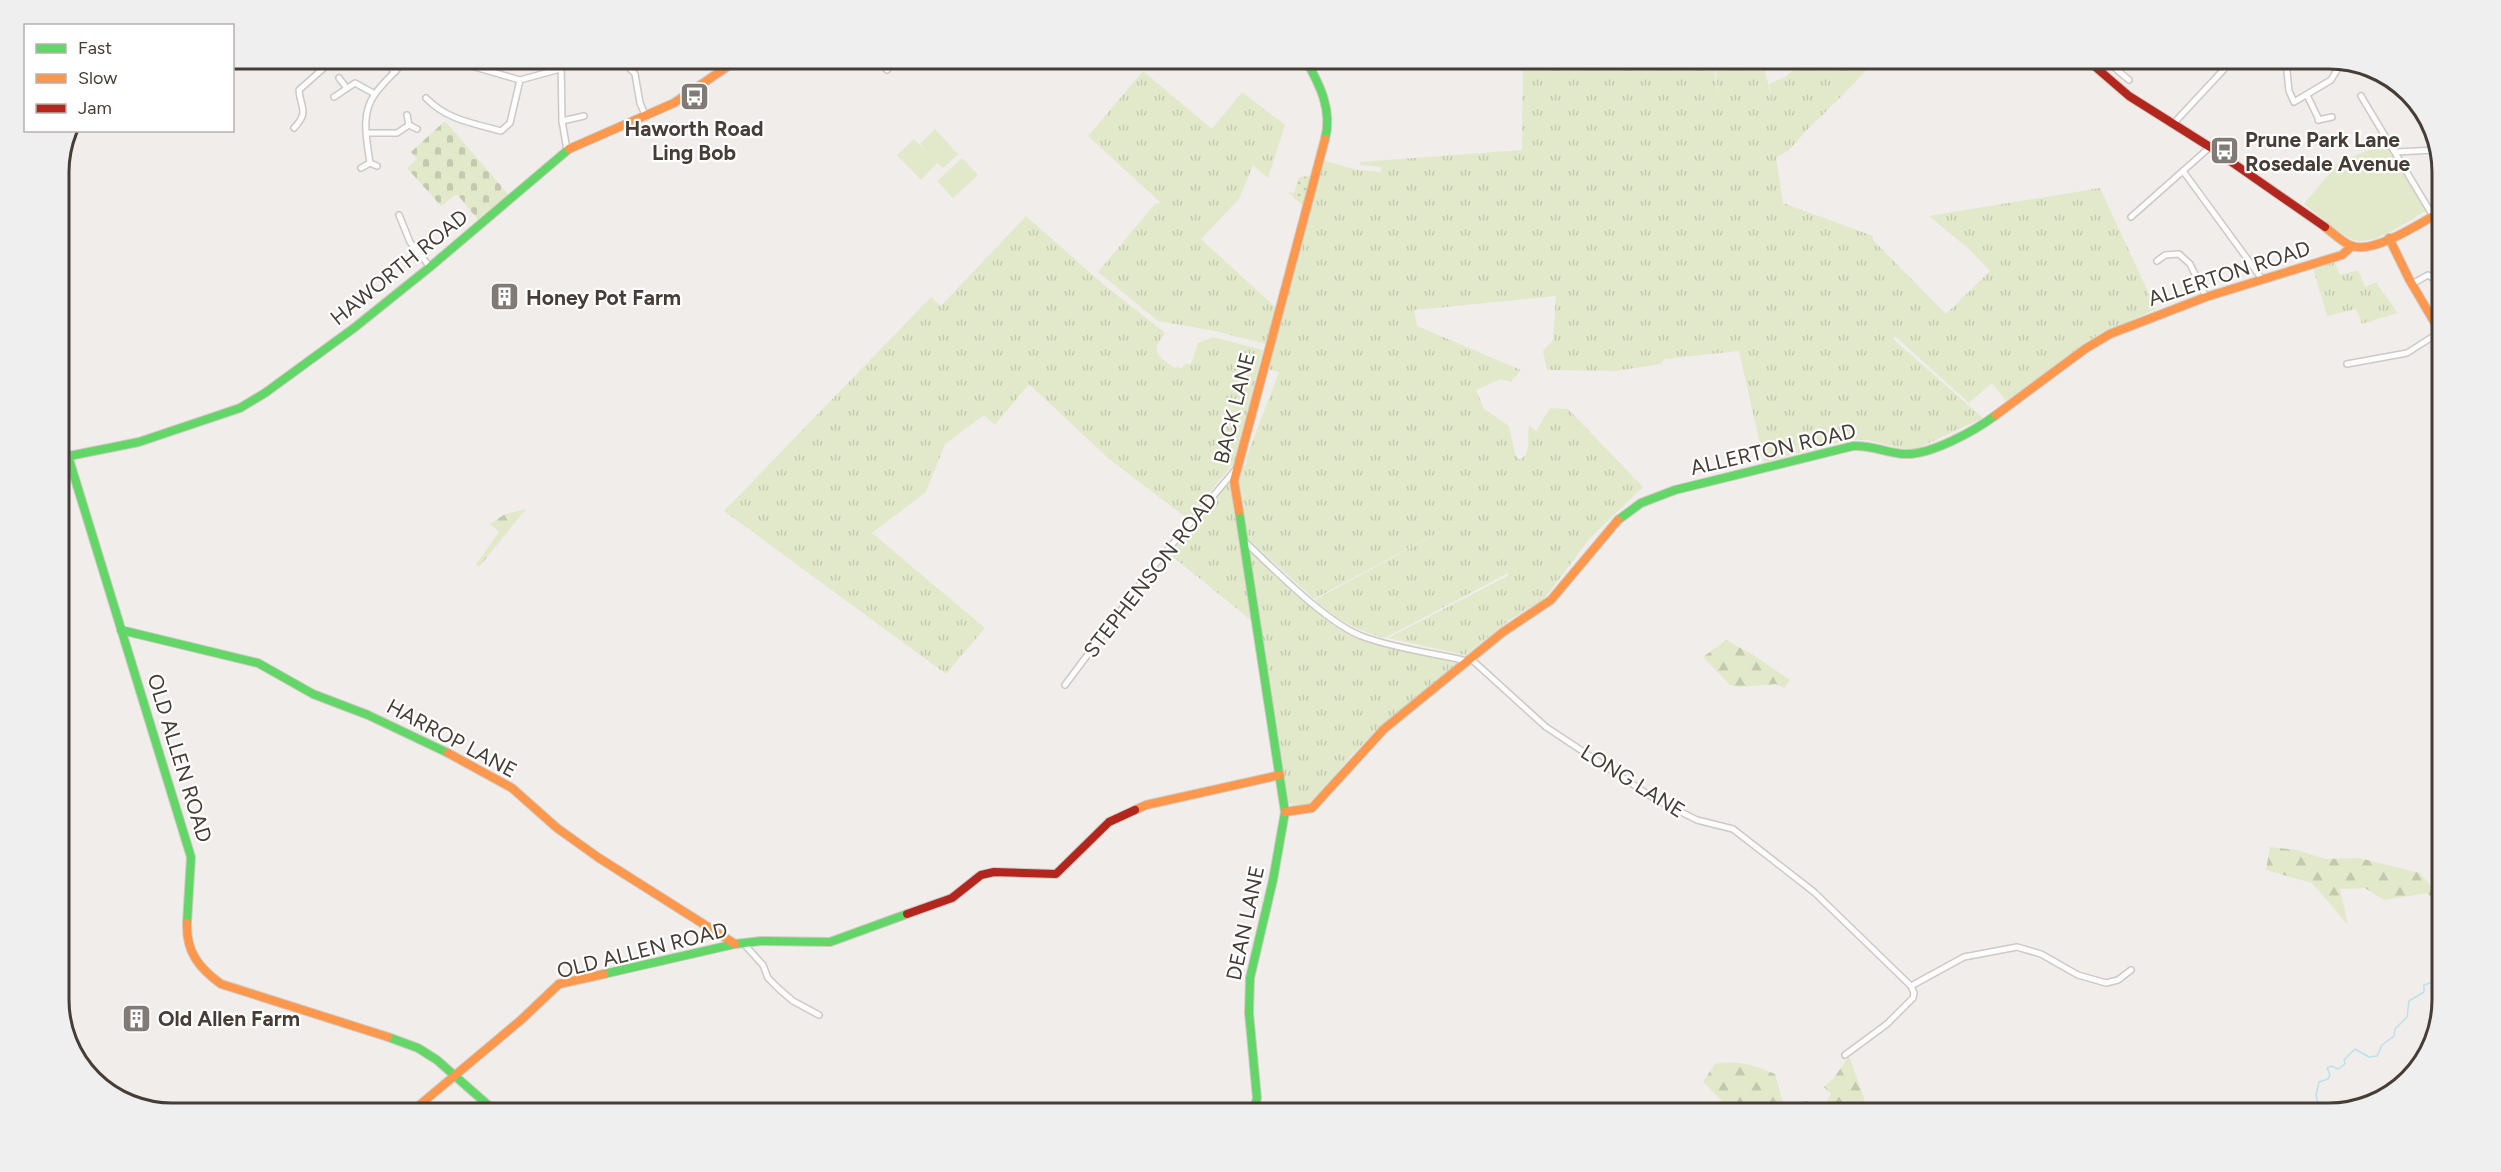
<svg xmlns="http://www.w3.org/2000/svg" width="2501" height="1172" font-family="Figtree,sans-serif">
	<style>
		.grass { fill: url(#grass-tufts) }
		.forest { fill: url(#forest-firs) }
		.cemetery { fill: url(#cemetery-stones) }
		.park { fill: #e2e9cb }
		.garden { fill: url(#garden-dots) }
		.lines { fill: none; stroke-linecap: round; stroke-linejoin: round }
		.stream { stroke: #bce0ec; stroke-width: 1.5 }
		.street-casing { stroke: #ccc9c6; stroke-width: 8 }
		.fast-casing { stroke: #d0cac3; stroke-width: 10 }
		.slow-casing { stroke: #d0cac3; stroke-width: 10 }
		.jam-casing { stroke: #d0cac3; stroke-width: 10 }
		.street { stroke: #fdfcfc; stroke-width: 5 }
		.fast { stroke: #63d668; stroke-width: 8 }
		.slow { stroke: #ff974d; stroke-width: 8 }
		.jam { stroke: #b3261e; stroke-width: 8 }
		.labels { text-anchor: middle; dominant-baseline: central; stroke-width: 4.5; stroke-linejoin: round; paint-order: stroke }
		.poi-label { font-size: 21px; font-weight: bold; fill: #463d36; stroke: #fff; text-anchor: start }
		.street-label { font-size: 21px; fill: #463d36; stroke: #fff }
		.rim { fill: none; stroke: #463d36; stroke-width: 3 }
	</style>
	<defs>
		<pattern id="grass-tufts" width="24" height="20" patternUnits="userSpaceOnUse" patternTransform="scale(1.5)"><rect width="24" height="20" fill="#e2e9cb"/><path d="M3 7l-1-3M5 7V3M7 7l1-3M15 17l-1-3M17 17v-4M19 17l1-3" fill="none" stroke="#c3c9af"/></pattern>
		<pattern id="forest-firs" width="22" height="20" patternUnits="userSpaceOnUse" patternTransform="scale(1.5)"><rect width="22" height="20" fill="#e2e9cb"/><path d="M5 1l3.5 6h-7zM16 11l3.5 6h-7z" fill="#c3c9af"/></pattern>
		<pattern id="cemetery-stones" width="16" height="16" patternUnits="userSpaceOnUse" patternTransform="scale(1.5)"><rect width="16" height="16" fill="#e2e9cb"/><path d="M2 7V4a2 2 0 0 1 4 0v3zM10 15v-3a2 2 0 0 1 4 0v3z" fill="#c3c9af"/></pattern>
		<pattern id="garden-dots" width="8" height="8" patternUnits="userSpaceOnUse" patternTransform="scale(1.5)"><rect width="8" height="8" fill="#e2e9cb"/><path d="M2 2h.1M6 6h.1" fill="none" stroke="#c3c9af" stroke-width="1.8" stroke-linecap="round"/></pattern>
	</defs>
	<rect width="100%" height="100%" fill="#f0edea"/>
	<g class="grass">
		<path d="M1606 58 1712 59 1719 97 1714 59H1762L1773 103 1769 84 1785 77 1805 59H1875C1855 85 1831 106 1807 130 1796 141 1791 152 1776 157L1783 203 1873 236V240L1946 314 1990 271 1969 249 1929 216 2100 188 2156 309 2098 335 2006 401 1992 383 1969 403 1895 336 1893 339 1983 418 1916 449H1903L1869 440H1849L1764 462 1739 351 1664 359 1661 364 1615 371 1547 370 1543 351 1553 340 1556 296 1414 310 1417 326 1521 370 1511 382 1501 379 1476 390 1484 409 1509 426 1515 454 1520 460C1533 451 1526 440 1529 425L1536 431 1550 408 1568 409 1643 487 1590 538 1543 600 1508 621 1465 655 1388 638 1509 575 1508 573 1385 638C1355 630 1338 620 1315 600L1466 517 1314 599 1246 537 1238 479 1241 467 1247 464 1246 458 1279 372 1267 369 1322 160 1357 170 1381 172V167L1360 165V162L1522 150 1523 62Z"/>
		<polygon points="1143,71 1212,129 1242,92 1285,125 1268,178 1253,165 1239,199 1201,239 1275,307 1266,344 1215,331 1158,321 1098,272 1155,204 1161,203 1088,136"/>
		<path d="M1026 216 1104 285 1164 332V335C1148 353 1160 357 1176 369L1177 366 1181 369 1185 364H1191L1198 343 1213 337 1263 350 1235 461 1188 519 1109 459 1029 384 995 425 984 415 945 444 926 492 872 533 985 628 946 674 724 511 931 297 941 306Z"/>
		<path d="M2334 261 2340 275 2358 270 2365 287 2376 282C2383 294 2391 301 2397 313L2362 324 2356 309 2327 316 2313 268Z"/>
		<polygon points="1229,477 1252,621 1167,552"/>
		<polygon points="1248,550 1330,623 1348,634 1396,649 1458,663 1382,725 1350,757 1316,799 1306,807 1292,807 1285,791"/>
	</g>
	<g class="forest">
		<polygon points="526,509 479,567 476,564 499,532 490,524 505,514"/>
		<polygon points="1726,640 1750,653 1790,680 1784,688 1776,684 1741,687 1730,685 1703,657"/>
		<polygon points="2270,847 2297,850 2325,859 2359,858 2420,873 2442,900 2442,909 2427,893 2384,900 2365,888 2340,889 2348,925 2312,883 2266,870"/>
		<path d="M1849 1056 1869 1113H1734L1703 1082 1715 1064C1738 1060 1753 1065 1775 1074L1784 1107 1807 1101 1823 1107 1831 1094 1824 1087 1834 1078Z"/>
	</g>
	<polygon class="cemetery" points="445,121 509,195 479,221 457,194 441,206 407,168 417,159 411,152"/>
	<g class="park">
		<polygon points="935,129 958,154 943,168 937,163 921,180 897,155 914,139 929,154 920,144"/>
		<path d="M2387 143 2427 210C2412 219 2372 247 2354 240 2341 235 2316 213 2304 204L2339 162Z"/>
		<polygon points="962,158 978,175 953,198 937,181"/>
	</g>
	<polygon class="garden" points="1311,176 1304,207 1288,192 1294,193 1299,177"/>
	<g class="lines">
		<g class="stream">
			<polyline points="2442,974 2442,981"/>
			<polyline points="2207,1113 2210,1109 2219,1113"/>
			<polyline points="2235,1113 2236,1109 2246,1113"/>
			<polyline points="2251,1113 2267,1110 2274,1113"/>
			<polyline points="2290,1113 2302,1113 2308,1108 2318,1104 2316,1095 2319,1082 2328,1079 2330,1075 2327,1068 2332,1066 2338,1069 2345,1064 2344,1060 2355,1049 2369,1057 2377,1056 2382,1045 2394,1036 2395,1029 2407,1017 2409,1001 2424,992 2424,985 2433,982 2438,988 2442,985"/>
		</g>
		<defs>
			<g id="street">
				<polyline points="382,58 395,72"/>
				<polyline points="455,58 468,65 520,80 560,69"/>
				<polyline points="561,58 562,121 567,150"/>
				<polyline points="620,58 635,74 640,103 646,117"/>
				<polyline points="717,58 730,65"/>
				<polyline points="877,58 887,70"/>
				<polyline points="2103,58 2129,80"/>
				<polyline points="2287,71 2289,91 2294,102 2331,80 2337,70 2334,60"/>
				<polyline points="339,78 346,87"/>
				<polyline points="2307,95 2319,120"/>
				<polyline points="2361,96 2433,216"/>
				<polyline points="334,97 355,83 375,94"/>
				<path d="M426 98C447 120 473 123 501 131L510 123 520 80"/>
				<polyline points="407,115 409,125 417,129"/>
				<polyline points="2318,120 2332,117"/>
				<polyline points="562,121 584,116"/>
				<polyline points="2173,124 2227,66"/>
				<path d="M294 128C310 111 300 108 299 90L335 58"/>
				<polyline points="367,133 397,133 409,125"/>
				<polyline points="2396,152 2435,150"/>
				<path d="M370 163C367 141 360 114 375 94 384 81 397 71 407 58"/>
				<polyline points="361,168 370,163 377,166"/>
				<polyline points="2183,171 2262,279"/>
				<polyline points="399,215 410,242 430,267"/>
				<polyline points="2131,217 2210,147"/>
				<polyline points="2157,261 2165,255 2179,254 2190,264 2206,297"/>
				<polyline points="2412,284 2428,275 2436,280 2442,291"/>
				<polyline points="2347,364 2407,353 2440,332"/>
				<path d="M1243 540C1273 568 1327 624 1364 637 1397 649 1433 653 1467 661"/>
				<polyline points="1470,658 1546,727 1655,799 1697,820 1733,829 1814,892 1911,986 1914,993 1913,998 1887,1024 1845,1055"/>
				<polyline points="1065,685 1154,566 1236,469"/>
				<polyline points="744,944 763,965 768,978 779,989 793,1001 819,1015"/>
				<polyline points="1911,986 1964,957 2017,947 2041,954 2078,975 2106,983 2118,980 2131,970"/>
			</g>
			<g id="fast">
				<path d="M1305 58C1319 84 1333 109 1325 139"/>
				<polyline points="68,456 191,857 187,923"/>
				<polyline points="59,458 139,442 240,408 265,393 354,328 430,267 569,149"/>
				<polyline points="1239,511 1285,812 1273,880 1250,978 1249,1013 1257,1098 1253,1113"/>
				<path d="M1618 520 1641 503 1675 490 1853 446C1871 445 1885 452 1903 454 1930 456 1976 430 1996 415"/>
				<polyline points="121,630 258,663 313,694 368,715 448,753"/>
				<polyline points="604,974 735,944 761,941 830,942 907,914"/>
				<polyline points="388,1037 418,1048 437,1060 497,1113"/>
			</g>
			<g id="slow">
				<polyline points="2039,58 2057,64 2079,58"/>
				<polyline points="569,149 674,103 740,58"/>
				<path d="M2325 227C2333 233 2343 243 2352 246 2375 254 2422 222 2442 211"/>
				<polyline points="2389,238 2409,279 2442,335"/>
				<polyline points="1996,415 2085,349 2110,334 2206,297 2342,255 2352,246"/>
				<polyline points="1239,511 1234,481 1325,139"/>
				<polyline points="448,753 512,788 557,828 599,858 735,944"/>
				<polyline points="1135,810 1146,805 1280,775"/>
				<polyline points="1285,812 1312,808 1384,729 1503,632 1551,600 1618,520"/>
				<path d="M187 923C186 952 199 968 221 984L388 1037"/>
				<polyline points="410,1113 521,1020 559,984 604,974"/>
			</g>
			<g id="jam">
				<polyline points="2085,58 2129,96 2210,147 2325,227"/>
				<polyline points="907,914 952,898 981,875 994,872 1056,874 1109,822 1135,810"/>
			</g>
		</defs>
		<use href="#street" class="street-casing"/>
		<use href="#fast" class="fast-casing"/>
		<use href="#slow" class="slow-casing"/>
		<use href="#jam" class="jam-casing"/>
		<use href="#street" class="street"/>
		<use href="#fast" class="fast"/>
		<use href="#slow" class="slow"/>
		<use href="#jam" class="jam"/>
	</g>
	<defs>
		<symbol id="bus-square" viewBox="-11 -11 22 22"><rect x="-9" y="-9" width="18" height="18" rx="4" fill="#827b75" stroke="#fff"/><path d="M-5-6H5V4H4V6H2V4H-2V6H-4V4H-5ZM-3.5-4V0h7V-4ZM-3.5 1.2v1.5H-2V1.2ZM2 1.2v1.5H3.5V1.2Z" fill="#fff"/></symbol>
		<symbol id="building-square" viewBox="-11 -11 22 22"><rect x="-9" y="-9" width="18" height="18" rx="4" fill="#827b75" stroke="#fff"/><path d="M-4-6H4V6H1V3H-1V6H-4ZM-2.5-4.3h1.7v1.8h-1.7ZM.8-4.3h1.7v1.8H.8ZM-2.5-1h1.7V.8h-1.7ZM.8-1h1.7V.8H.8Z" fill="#fff"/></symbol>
	</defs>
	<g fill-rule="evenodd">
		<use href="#bus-square" x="678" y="80" width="33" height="33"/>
		<use href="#bus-square" x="2208" y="134" width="33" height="33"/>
		<use href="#building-square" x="488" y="280" width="33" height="33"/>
		<use href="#building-square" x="120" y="1002" width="33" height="33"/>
	</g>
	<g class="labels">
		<g class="poi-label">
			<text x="694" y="128" text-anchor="middle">Haworth Road<tspan x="694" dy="24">Ling Bob</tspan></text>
			<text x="2245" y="139">Prune Park Lane<tspan x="2245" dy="24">Rosedale Avenue</tspan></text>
			<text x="526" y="297">Honey Pot Farm</text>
			<text x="158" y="1018">Old Allen Farm</text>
		</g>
		<g class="street-label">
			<text transform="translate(399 267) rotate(-39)">HAWORTH ROAD</text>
			<text transform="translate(2229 273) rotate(-18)">ALLERTON ROAD</text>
			<text transform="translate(1234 408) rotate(-76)">BACK LANE</text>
			<text transform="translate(1773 449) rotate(-13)">ALLERTON ROAD</text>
			<text transform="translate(1150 575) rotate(-52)">STEPHENSON ROAD</text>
			<text transform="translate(452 738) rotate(28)">HARROP LANE</text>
			<text transform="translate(180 758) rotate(73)">OLD ALLEN ROAD</text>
			<text transform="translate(1633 781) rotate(32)">LONG LANE</text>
			<text transform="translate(1245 923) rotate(-78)">DEAN LANE</text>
			<text transform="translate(642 950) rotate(-14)">OLD ALLEN ROAD</text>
		</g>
	</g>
	<path d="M0 0H2501V1172H0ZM172 69H2329A103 103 0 0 1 2432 172V1000A103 103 0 0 1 2329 1103H172A103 103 0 0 1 69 1000V172A103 103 0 0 1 172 69Z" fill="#f0efef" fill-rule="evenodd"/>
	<path class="rim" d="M172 69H2329A103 103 0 0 1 2432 172V1000A103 103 0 0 1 2329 1103H172A103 103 0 0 1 69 1000V172A103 103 0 0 1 172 69Z"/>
	<rect x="24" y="24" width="210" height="108" fill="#ffffff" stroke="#b5b1af" stroke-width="1.5"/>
	<rect x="36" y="44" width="30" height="9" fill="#63d668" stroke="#b5b1af" stroke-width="1.5"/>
	<text x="78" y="54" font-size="18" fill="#463d36">Fast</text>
	<rect x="36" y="74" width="30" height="9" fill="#ff974d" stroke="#b5b1af" stroke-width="1.5"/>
	<text x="78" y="84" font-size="18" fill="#463d36">Slow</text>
	<rect x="36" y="104" width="30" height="9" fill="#b3261e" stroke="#b5b1af" stroke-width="1.5"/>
	<text x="78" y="114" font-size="18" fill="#463d36">Jam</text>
</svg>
